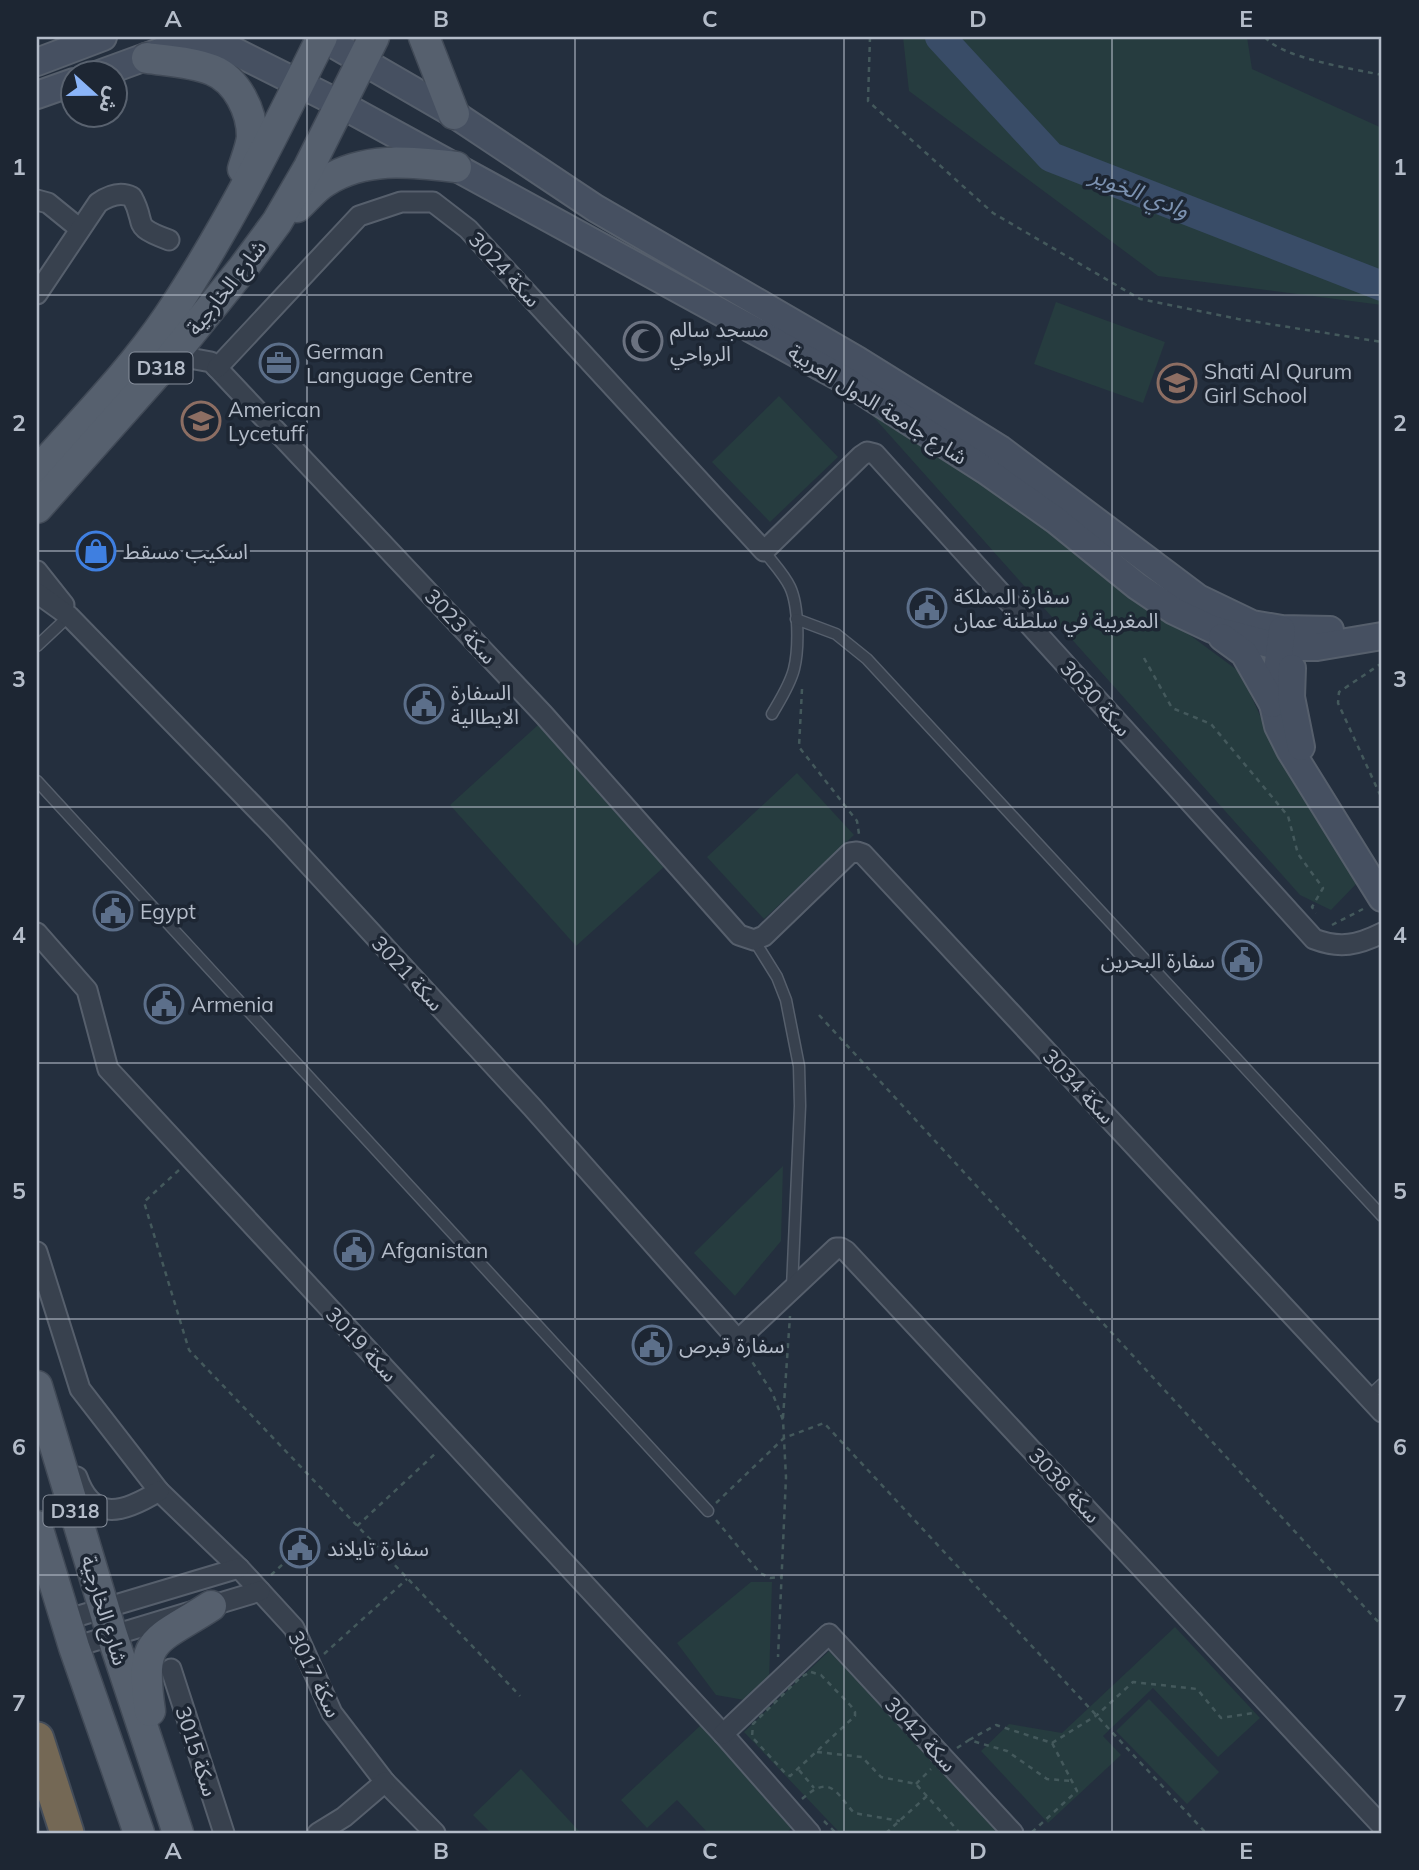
<svg xmlns="http://www.w3.org/2000/svg" width="1419" height="1870" font-family="Mulish,'Noto Sans Arabic',sans-serif">
	<style>
		.green { fill: #263c3f }
		.lines { fill: none; stroke-linecap: round; stroke-linejoin: round }
		.river { stroke: #394c67; stroke-width: 30 }
		.lane-casing { stroke: #565f6c; stroke-width: 13 }
		.street-casing { stroke: #565f6c; stroke-width: 23 }
		.secondary-casing { stroke: #565f6c; stroke-width: 30 }
		.primary-casing { stroke: #414a57; stroke-width: 33 }
		.highway-casing { stroke: #434c59; stroke-width: 37 }
		.path { stroke: #44595c; stroke-width: 2.5; stroke-dasharray: 5 5; stroke-linecap: butt }
		.lane { stroke: #38414e; stroke-width: 10 }
		.street { stroke: #38414e; stroke-width: 19 }
		.secondary { stroke: #465061; stroke-width: 26 }
		.primary { stroke: #56606e; stroke-width: 30 }
		.highway { stroke: #746855; stroke-width: 33 }
		.grid { fill: none; stroke: #b4bcc9; stroke-width: 2; stroke-opacity: 0.55 }
		.labels { text-anchor: middle; dominant-baseline: central; stroke-width: 7; stroke-linejoin: round; paint-order: stroke }
		.shield { fill: #1d2633; stroke: #878f9c; stroke-width: 2 }
		.shield-label { font-size: 19px; font-weight: bold; fill: #b4bcc9 }
		.street-label { font-size: 21px; fill: #b4bcc9; stroke: #1d2633 }
		.poi-label { font-size: 21px; fill: #b4bcc9; stroke: #1d2633; text-anchor: start }
		.water-label { font-size: 23px; font-style: italic; fill: #7c92b1; stroke: #1d2633 }
		.neatline { fill: none; stroke: #b4bcc9; stroke-width: 2.5 }
		.grid-label { font-size: 23px; text-anchor: middle; font-weight: bold; fill: #b4bcc9 }
	</style>
	<rect width="100%" height="100%" fill="#242f3e"/>
	<g class="green">
		<polygon points="903,37 1247,37 1252,69 1382,128 1382,305 1158,276 909,91"/>
		<polygon points="1056,302 1165,342 1143,403 1034,364"/>
		<polygon points="779,396 838,457 770,522 712,462"/>
		<polygon points="870,413 962,471 1070,546 1241,673 1270,738 1357,883 1331,910 1300,895"/>
		<polygon points="538,725 665,866 576,946 450,805"/>
		<polygon points="797,773 854,835 764,919 707,857"/>
		<polygon points="783,1166 781,1241 735,1296 694,1253"/>
		<polygon points="751,1582 772,1582 769,1682 750,1701 716,1695 677,1643"/>
		<polygon points="1175,1627 1260,1718 1218,1757 1153,1688 1103,1736 1121,1755 1048,1823 981,1751 1009,1724 1062,1733"/>
		<polygon points="829,1651 1002,1833 840,1833 744,1732"/>
		<polygon points="1149,1699 1219,1772 1187,1804 1116,1731"/>
		<polygon points="701,1725 794,1826 786,1833 708,1833 677,1800 647,1828 621,1800"/>
		<polygon points="521,1769 581,1833 491,1833 473,1815"/>
	</g>
	<g class="lines">
		<polyline class="river" points="940,37 1051,157 1382,286"/>
		<defs>
			<g id="lane">
				<path d="M764 551C772 562 784 574 790 587 799 606 799 649 794 669 790 685 780 700 772 714"/>
				<polyline points="796,619 836,634 867,659 1382,1216"/>
				<polyline points="37,646 69,616"/>
				<polyline points="37,781 708,1511"/>
				<polyline points="754,940 777,977 786,1000 799,1066 800,1106 792,1288"/>
				<polyline points="1368,1397 1382,1384"/>
			</g>
			<g id="street">
				<polyline points="37,200 48,203 80,229"/>
				<path d="M37 294 98 203C108 196 120 191 132 197 148 226 129 225 169 240"/>
				<polyline points="173,355 211,362 217,368 544,715 739,935 754,940 764,936 850,853 857,852 863,854 1382,1412"/>
				<path d="M217 368 359 216 401 202H433L468 229 764 551 861 456 867 452 875 454 1314 939C1340 949 1358 945 1382 933"/>
				<polyline points="37,571 64,605"/>
				<polyline points="37,593 69,616 276,829 532,1107 738,1340 836,1248 841,1248 846,1251 1382,1826"/>
				<polyline points="37,933 87,990 108,1069 723,1734 810,1833"/>
				<polyline points="37,1252 80,1389 159,1491 239,1568 294,1628 332,1713 385,1782 435,1833"/>
				<path d="M77 1477C93 1524 125 1512 159 1491"/>
				<polyline points="65,1620 239,1568"/>
				<polyline points="74,1647 260,1591"/>
				<polyline points="171,1669 224,1833"/>
				<polyline points="723,1734 829,1634 1013,1833"/>
				<polyline points="318,1833 344,1817 385,1782"/>
			</g>
			<g id="secondary">
				<polyline points="321,37 454,114 595,208 857,360 1000,449 1198,598 1252,624 1282,629 1330,630"/>
				<polyline points="37,62 103,37"/>
				<polyline points="99,74 184,43 203,41 218,43 340,104 843,379 985,470 1057,521 1137,586 1174,611 1212,629 1280,647 1317,647 1382,636"/>
				<polyline points="37,95 74,82"/>
				<polyline points="1282,630 1273,704 1278,726 1290,750 1382,898"/>
				<polyline points="1222,637 1244,653 1273,704"/>
				<polyline points="1292,668 1291,697 1301,747"/>
			</g>
			<g id="primary">
				<polyline points="424,37 454,114"/>
				<path d="M147 58C168 61 192 62 212 70 237 80 252 111 252 137 251 147 246 159 243 169"/>
				<path d="M297 207C306 199 315 187 326 181 366 156 411 162 456 167"/>
				<path d="M37 472C81 422 130 373 168 317 227 229 275 132 322 37"/>
				<polyline points="37,508 173,355 243,268 277,222 309,167 374,37"/>
				<polyline points="37,1386 112,1635 178,1833"/>
				<polyline points="37,1526 74,1647 139,1833"/>
				<path d="M150 1711C139 1636 154 1643 211 1606"/>
			</g>
			<polyline id="highway" points="37,1739 67,1833"/>
		</defs>
		<use href="#lane" class="lane-casing"/>
		<use href="#street" class="street-casing"/>
		<use href="#secondary" class="secondary-casing"/>
		<use href="#primary" class="primary-casing"/>
		<use href="#highway" class="highway-casing"/>
		<g class="path">
			<polyline points="870,37 868,101 993,213 1140,299 1238,319 1382,342"/>
			<path d="M1265 37C1281 58 1354 69 1382 75"/>
			<polyline points="1144,658 1172,708 1211,724 1288,816 1298,854 1323,888 1312,907 1316,913"/>
			<polyline points="1382,663 1339,692 1338,703 1382,799"/>
			<polyline points="802,689 799,747 857,821 859,834"/>
			<polyline points="1332,925 1363,909"/>
			<polyline points="819,1015 1382,1626"/>
			<polyline points="179,1170 144,1202 189,1350 520,1696"/>
			<polyline points="747,1354 772,1392 783,1420 786,1477 778,1657"/>
			<polyline points="783,1418 790,1316"/>
			<polyline points="716,1503 784,1438 824,1423 1206,1833"/>
			<polyline points="716,1520 760,1573 770,1578 781,1577"/>
			<polyline points="357,1526 437,1452"/>
			<polyline points="271,1575 284,1563"/>
			<polyline points="324,1654 407,1579"/>
			<polygon points="811,1672 821,1675 851,1706 855,1712 855,1716 790,1776 786,1774 752,1737 753,1724 801,1677"/>
			<polyline points="969,1740 996,1725 1052,1743 1077,1791 1031,1833"/>
			<polyline points="1052,1743 1097,1715 1133,1682 1197,1689 1221,1718 1254,1713"/>
			<polyline points="957,1748 969,1740 1007,1751 1047,1779 1071,1781"/>
			<polyline points="817,1752 862,1757 881,1777 916,1784 960,1833"/>
			<polyline points="799,1770 814,1788"/>
			<polyline points="916,1784 931,1769"/>
			<path d="M802 1799C830 1774 835 1791 854 1813L900 1821"/>
			<polyline points="824,1821 836,1833"/>
			<polyline points="886,1833 927,1796"/>
		</g>
		<use href="#lane" class="lane"/>
		<use href="#street" class="street"/>
		<use href="#secondary" class="secondary"/>
		<use href="#primary" class="primary"/>
		<use href="#highway" class="highway"/>
	</g>
	<path class="grid" d="M307 37V1833M575 37V1833M844 37V1833M1112 37V1833M37 295H1382M37 551H1382M37 807H1382M37 1063H1382M37 1319H1382M37 1575H1382"/>
	<defs>
		<symbol id="mosque-ring" viewBox="-11 -11 22 22"><circle r="9.5" fill="#1d2633" stroke="#6b7280" stroke-width="1.5"/><path d="M3.5-4.9A6 6 0 1 0 3.5 4.9A5 5 0 1 1 3.5-4.9Z" fill="#6b7280"/></symbol>
		<symbol id="office-ring" viewBox="-11 -11 22 22"><circle r="9.5" fill="#1d2633" stroke="#5c6f8a" stroke-width="1.5"/><path d="M-6-3h4V-5.5h4V-3h4V5H-6ZM-1-4.5V-3h2v-1.5ZM-6 0V1H6V0Z" fill="#5c6f8a"/></symbol>
		<symbol id="school-ring" viewBox="-11 -11 22 22"><circle r="9.5" fill="#1d2633" stroke="#8d6e63" stroke-width="1.5"/><path d="M0-5L7-2L0 1L-7-2ZM-4 1L0 2.5L4 1V4Q0 6-4 4Z" fill="#8d6e63"/></symbol>
		<symbol id="shop-ring" viewBox="-11 -11 22 22"><circle r="9.5" fill="#1d2633" stroke="#3f7fe0" stroke-width="1.5"/><path d="M-5-2.5h2.3a2.7 3.5 0 0 1 5.4 0H5L5.5 6h-11ZM-1.5-2.5h3a1.5 2.3 0 0 0-3 0Z" fill="#3f7fe0"/></symbol>
		<symbol id="civic-ring" viewBox="-11 -11 22 22"><circle r="9.5" fill="#1d2633" stroke="#5c6f8a" stroke-width="1.5"/><path d="M-.6-6.5H3V-4.5H.6V-3L4-1V1h2V6H-6V1h2V-1L-.6-3ZM-1.2 2.5V6h2.4V2.5Z" fill="#5c6f8a"/></symbol>
	</defs>
	<g fill-rule="evenodd">
		<use href="#mosque-ring" x="621" y="319" width="44" height="44"/>
		<use href="#office-ring" x="257" y="341" width="44" height="44"/>
		<use href="#school-ring" x="1155" y="361" width="44" height="44"/>
		<use href="#school-ring" x="179" y="399" width="44" height="44"/>
		<use href="#shop-ring" x="74" y="529" width="44" height="44"/>
		<use href="#civic-ring" x="905" y="586" width="44" height="44"/>
		<use href="#civic-ring" x="402" y="682" width="44" height="44"/>
		<use href="#civic-ring" x="91" y="889" width="44" height="44"/>
		<use href="#civic-ring" x="1220" y="938" width="44" height="44"/>
		<use href="#civic-ring" x="142" y="982" width="44" height="44"/>
		<use href="#civic-ring" x="332" y="1228" width="44" height="44"/>
		<use href="#civic-ring" x="630" y="1323" width="44" height="44"/>
		<use href="#civic-ring" x="278" y="1526" width="44" height="44"/>
	</g>
	<g class="labels">
		<g class="shield">
			<rect x="129.5" y="352.5" width="63" height="31" rx="5"/>
			<rect x="43.5" y="1495.5" width="63" height="31" rx="5"/>
		</g>
		<g class="shield-label">
			<text x="161" y="368">D318</text>
			<text x="75" y="1511">D318</text>
		</g>
		<g class="street-label">
			<text transform="translate(505 269) rotate(47)">سكة 3024</text>
			<text transform="translate(226 287) rotate(-52)">شارع الخارجية</text>
			<text transform="translate(878 404) rotate(32)">شارع جامعة الدول العربية</text>
			<text transform="translate(461 626) rotate(47)">سكة 3023</text>
			<text transform="translate(1096 698) rotate(48)">سكة 3030</text>
			<text transform="translate(408 973) rotate(47)">سكة 3021</text>
			<text transform="translate(1079 1086) rotate(47)">سكة 3034</text>
			<text transform="translate(362 1344) rotate(47)">سكة 3019</text>
			<text transform="translate(1065 1485) rotate(47)">سكة 3038</text>
			<text transform="translate(105 1610) rotate(73)">شارع الخارجية</text>
			<text transform="translate(315 1674) rotate(64)">سكة 3017</text>
			<text transform="translate(921 1734) rotate(47)">سكة 3042</text>
			<text transform="translate(197 1751) rotate(72)">سكة 3015</text>
		</g>
		<g class="poi-label">
			<text x="670" y="329">مسجد سالم<tspan x="670" dy="24">الرواحي</tspan></text>
			<text x="306" y="351">German<tspan x="306" dy="24">Language Centre</tspan></text>
			<text x="1204" y="371">Shati Al Qurum<tspan x="1204" dy="24">Girl School</tspan></text>
			<text x="228" y="409">American<tspan x="228" dy="24">Lycetuff</tspan></text>
			<text x="123" y="551">اسكيب مسقط</text>
			<text x="954" y="596">سفارة المملكة<tspan x="954" dy="24">المغربية في سلطنة عمان</tspan></text>
			<text x="451" y="692">السفارة<tspan x="451" dy="24">الايطالية</tspan></text>
			<text x="140" y="911">Egypt</text>
			<text x="1215" y="960" text-anchor="end">سفارة البحرين</text>
			<text x="191" y="1004">Armenia</text>
			<text x="381" y="1250">Afganistan</text>
			<text x="679" y="1345">سفارة قبرص</text>
			<text x="327" y="1548">سفارة تايلاند</text>
		</g>
		<g class="water-label">
			<text transform="translate(1140 192) rotate(21)">وادي الخوير</text>
		</g>
	</g>
	<rect width="1419" height="1870" fill="none" stroke="#1d2633" stroke-width="77"/>
	<g transform="translate(94 94) rotate(111)"><circle r="33" fill="#1d2633" stroke="#59626f" stroke-width="2"/>
	<path d="M0-5L12 26L0 18L-12 26Z" fill="#8ab4f8"/>
	<text y="-10" font-size="19" font-weight="bold" text-anchor="middle" fill="#b4bcc9">ش</text>
	</g>
	<rect x="38" y="38" width="1342" height="1794" class="neatline"/>
	<g class="grid-label">
		<text x="173" y="27">A</text>
		<text x="441" y="27">B</text>
		<text x="710" y="27">C</text>
		<text x="978" y="27">D</text>
		<text x="1246" y="27">E</text>
		<text x="19" y="175">1</text>
		<text x="1400" y="175">1</text>
		<text x="19" y="431">2</text>
		<text x="1400" y="431">2</text>
		<text x="19" y="687">3</text>
		<text x="1400" y="687">3</text>
		<text x="19" y="943">4</text>
		<text x="1400" y="943">4</text>
		<text x="19" y="1199">5</text>
		<text x="1400" y="1199">5</text>
		<text x="19" y="1455">6</text>
		<text x="1400" y="1455">6</text>
		<text x="19" y="1711">7</text>
		<text x="1400" y="1711">7</text>
		<text x="173" y="1859">A</text>
		<text x="441" y="1859">B</text>
		<text x="710" y="1859">C</text>
		<text x="978" y="1859">D</text>
		<text x="1246" y="1859">E</text>
	</g>
</svg>
